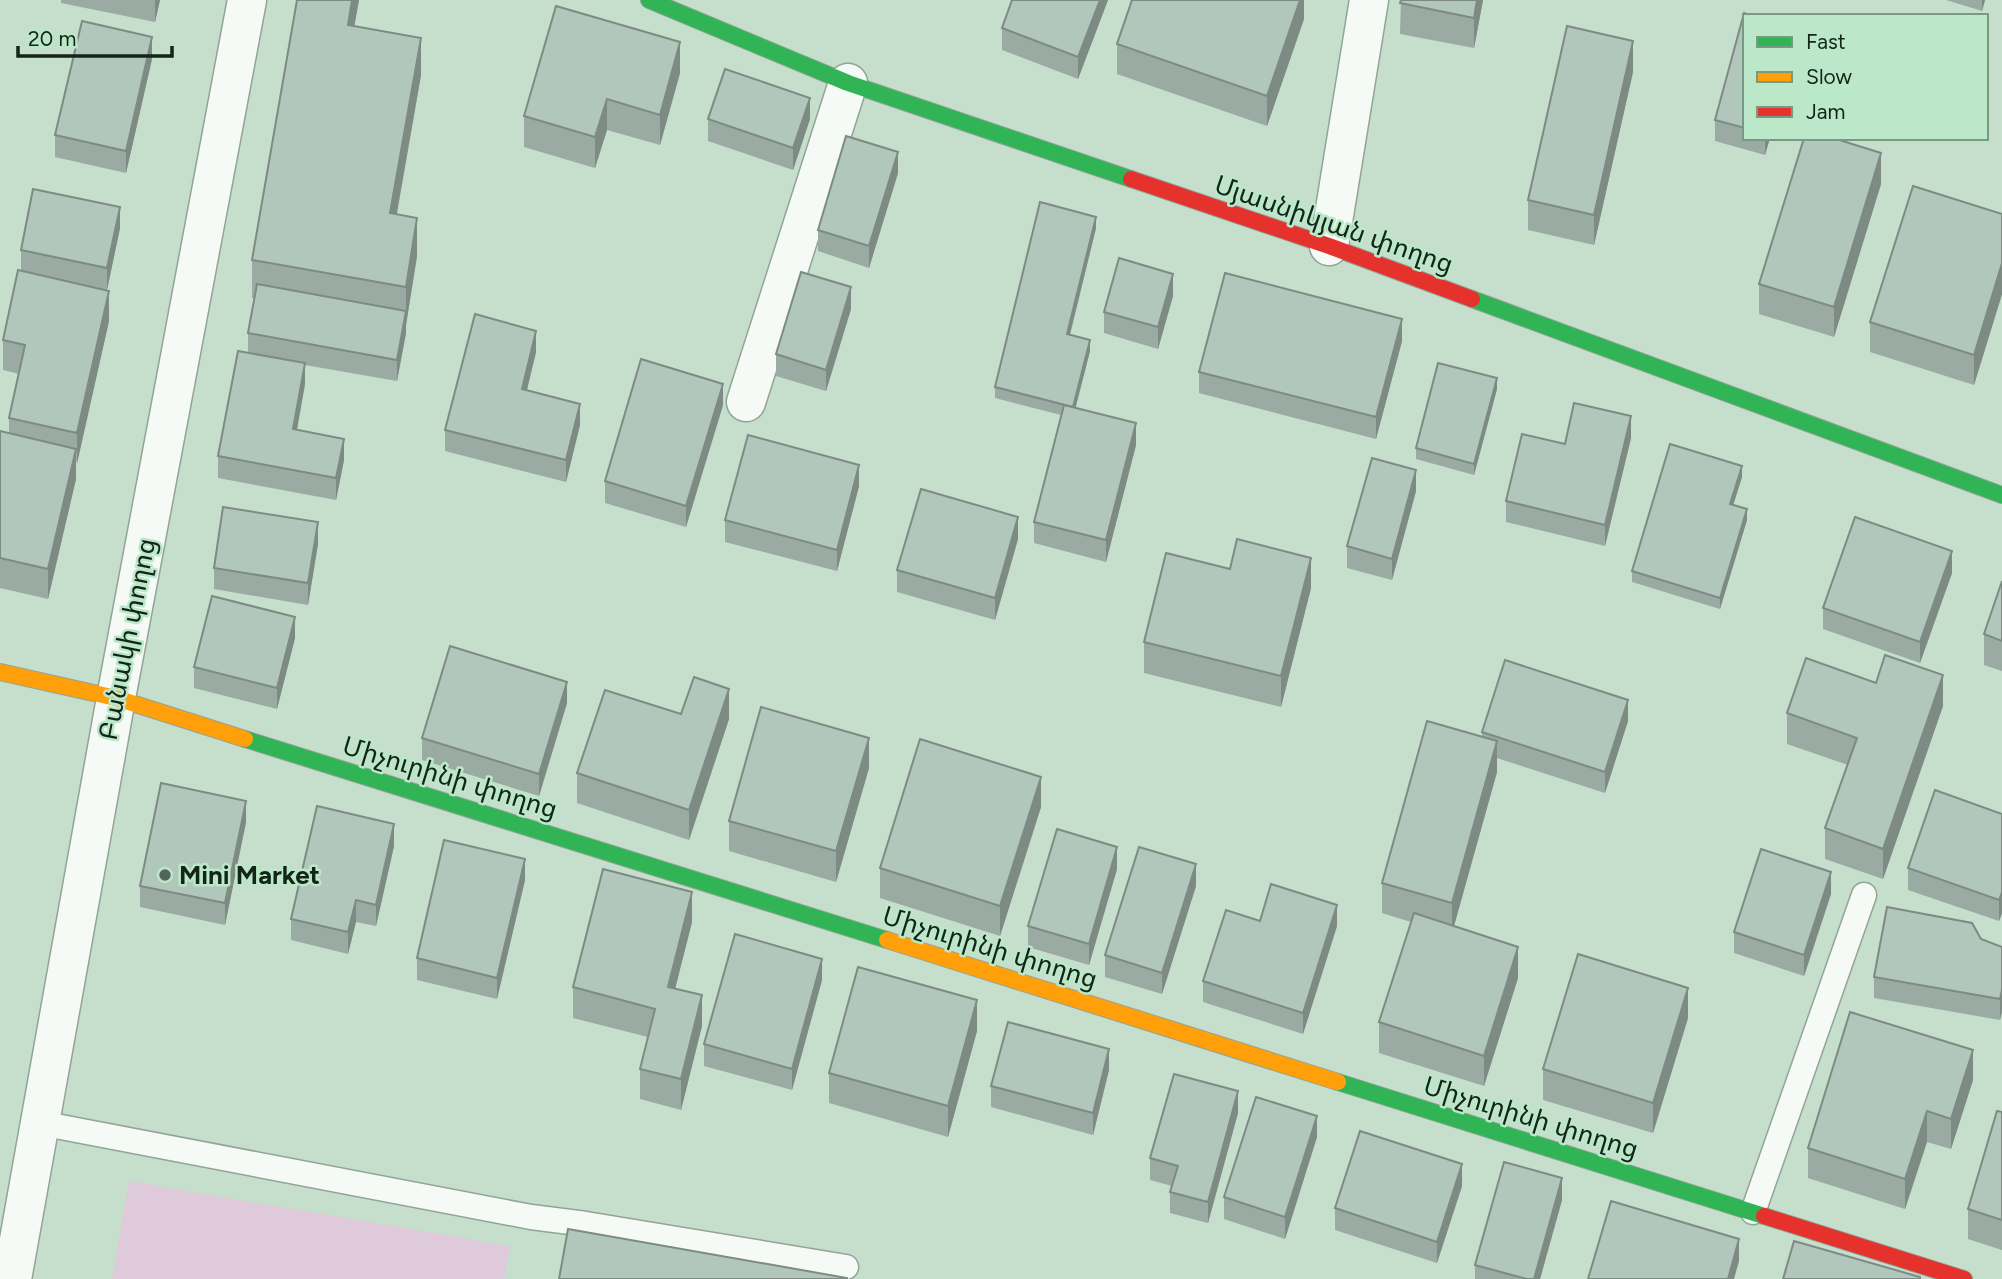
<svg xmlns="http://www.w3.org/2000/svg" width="2002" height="1279" font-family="Figtree,'Noto Sans Armenian',sans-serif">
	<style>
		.green { fill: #decada }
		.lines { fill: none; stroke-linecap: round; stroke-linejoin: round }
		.lane-casing { stroke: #91a497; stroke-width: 27 }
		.street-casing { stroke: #91a497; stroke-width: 41 }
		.fast-casing { stroke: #91a497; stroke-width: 18 }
		.slow-casing { stroke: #91a497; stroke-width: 18 }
		.jam-casing { stroke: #91a497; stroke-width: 18 }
		.lane { stroke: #f6faf7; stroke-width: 24 }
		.street { stroke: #f6faf7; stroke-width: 38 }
		.fast { stroke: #30b455; stroke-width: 16 }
		.slow { stroke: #ff9f0a; stroke-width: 16 }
		.jam { stroke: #e5322d; stroke-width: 16 }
		.wall { fill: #99aba2 }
		.shaded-wall { fill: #7d8b84 }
		.building { fill: #b2c7bc; stroke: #7d8b84; stroke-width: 2 }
		.poi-dot { fill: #526558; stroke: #bbe8c8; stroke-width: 2.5 }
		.labels { text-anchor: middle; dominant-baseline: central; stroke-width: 5; stroke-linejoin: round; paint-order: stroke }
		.street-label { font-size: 26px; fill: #132419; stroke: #bbe8c8 }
		.poi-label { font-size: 26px; font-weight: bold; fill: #132419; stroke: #bbe8c8; text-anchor: start }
	</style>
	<rect width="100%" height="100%" fill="#c6decc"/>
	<polygon class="green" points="129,1181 510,1246 504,1279 112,1279"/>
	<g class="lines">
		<defs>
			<g id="lane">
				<polyline points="40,1123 531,1217 586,1224 846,1267"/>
				<polyline points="1753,1212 1864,895"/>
			</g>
			<g id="street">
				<polyline points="1329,246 1369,0"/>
				<polyline points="746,402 848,83"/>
				<polyline points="12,1279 116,698 247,0"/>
			</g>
			<g id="fast">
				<polyline points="649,0 848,83 1131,179"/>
				<polyline points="1472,299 2002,495"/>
				<polyline points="245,739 887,940"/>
				<polyline points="1338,1082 1764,1216"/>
			</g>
			<g id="slow">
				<polyline points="0,672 116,698 245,739"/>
				<polyline points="887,940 1338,1082"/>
			</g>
			<g id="jam">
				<polyline points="1131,179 1329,246 1472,299"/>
				<polyline points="1764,1216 1964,1279"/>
			</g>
		</defs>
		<use href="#lane" class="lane-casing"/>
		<use href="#street" class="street-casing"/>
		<use href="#fast" class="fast-casing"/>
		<use href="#slow" class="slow-casing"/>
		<use href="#jam" class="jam-casing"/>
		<use href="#lane" class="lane"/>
		<use href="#street" class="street"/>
		<use href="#fast" class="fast"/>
		<use href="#slow" class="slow"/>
		<use href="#jam" class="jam"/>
	</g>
	<g class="wall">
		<polygon points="61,0 160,0 155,22 61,3"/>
		<polygon points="297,0 359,0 354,26 421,75 397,214 417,256 406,325 406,333 397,381 305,365 305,384 297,430 344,460 336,500 218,478 218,456 248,352 248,333 254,298 252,298 252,260"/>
		<polygon points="1108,0 1078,79 1002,50 1002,28"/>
		<polygon points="1304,0 1304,19 1267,126 1117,74 1117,44"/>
		<polygon points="1401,0 1483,0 1474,48 1400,34"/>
		<polygon points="1946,0 1985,0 1982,11"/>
		<polygon points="1745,16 1745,138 1770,138 1765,155 1715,141 1715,120"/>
		<polygon points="152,59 126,173 55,157 55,135"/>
		<polygon points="1633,72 1594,245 1528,230 1528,200"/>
		<polygon points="680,73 660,145 607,130 595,168 524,147 524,116"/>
		<polygon points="708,119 810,119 793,170 708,141"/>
		<polygon points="898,173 869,268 818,251 818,230"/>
		<polygon points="1881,184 1834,337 1759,314 1759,284"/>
		<polygon points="2002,214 2002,294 1974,385 1870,352 1870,322"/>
		<polygon points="120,228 107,290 65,281 109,321 76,464 76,479 48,599 0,588 0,431 9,433 9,418 19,374 3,370 3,340 21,271 21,250"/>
		<polygon points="1096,228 1070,335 1090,351 1075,408 1136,445 1106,562 1034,543 1034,522 1061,415 995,398 995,387"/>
		<polygon points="1173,296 1158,349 1104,333 1104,312"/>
		<polygon points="851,309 826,391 776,376 776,354"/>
		<polygon points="1402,341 1376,439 1199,393 1199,372"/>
		<polygon points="536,352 527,390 580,425 566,482 445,451 445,430"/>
		<polygon points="1497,389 1474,475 1416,459 1416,448"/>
		<polygon points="723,405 686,527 605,503 605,481"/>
		<polygon points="1631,438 1605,546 1506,522 1506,501 1565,444"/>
		<polygon points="1742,477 1733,505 1747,520 1720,609 1632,582 1632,571"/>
		<polygon points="859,486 837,571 725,542 725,520"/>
		<polygon points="1416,491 1392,580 1347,568 1347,546"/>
		<polygon points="1018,539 995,620 897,592 897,570"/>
		<polygon points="318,544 308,605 214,589 214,568"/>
		<polygon points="1952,573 1920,663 1823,629 1823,608"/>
		<polygon points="2002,581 2002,671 1984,665 1984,634"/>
		<polygon points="1311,588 1281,707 1144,673 1144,642"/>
		<polygon points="295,638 277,709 194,688 194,667"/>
		<polygon points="1876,683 1943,706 1883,879 1825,859 1825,828 1848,765 1787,744 1787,713"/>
		<polygon points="567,703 539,796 422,760 422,738"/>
		<polygon points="681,714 729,719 689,840 577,803 577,773"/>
		<polygon points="1628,721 1605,793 1497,758 1497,772 1454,926 1518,978 1484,1086 1379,1053 1379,1022 1411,922 1382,913 1382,883 1482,737 1482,732"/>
		<polygon points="869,768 836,882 729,851 729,821"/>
		<polygon points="1041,807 1000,936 880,898 880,868"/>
		<polygon points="2002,814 2002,913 1999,921 1908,890 1908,868"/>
		<polygon points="246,822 225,925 140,907 140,886"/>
		<polygon points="394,846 376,926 356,922 348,954 291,940 291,919"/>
		<polygon points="1117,869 1089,965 1028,947 1028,926"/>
		<polygon points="525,880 497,999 417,980 417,958"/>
		<polygon points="1196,886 1162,994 1105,977 1105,955"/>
		<polygon points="1831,894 1804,976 1734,953 1734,932"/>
		<polygon points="1260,921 1337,926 1303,1034 1203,1002 1203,981"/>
		<polygon points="692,922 675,988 702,1026 681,1110 640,1099 640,1069 648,1037 573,1018 573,987"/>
		<polygon points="1981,939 2002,947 2000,1020 1874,998 1874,977"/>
		<polygon points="822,980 792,1090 704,1066 704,1044"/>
		<polygon points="1688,1018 1653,1133 1543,1100 1543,1069"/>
		<polygon points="977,1031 948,1137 829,1103 829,1073"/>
		<polygon points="1109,1070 1093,1135 991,1107 991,1086"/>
		<polygon points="1973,1080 1951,1149 1927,1142 1905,1209 1808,1178 1808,1148"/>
		<polygon points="2002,1112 2002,1250 1968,1239 1968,1209"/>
		<polygon points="1238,1113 1208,1223 1170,1213 1170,1192 1172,1186 1150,1180 1150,1158"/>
		<polygon points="1317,1137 1285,1239 1224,1219 1224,1197"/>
		<polygon points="1462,1186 1437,1263 1335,1230 1335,1208"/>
		<polygon points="1562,1200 1540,1279 1475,1279 1475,1265"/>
	</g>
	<g class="shaded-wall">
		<polygon points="155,0 160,0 155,22"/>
		<polygon points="352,0 359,0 348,62 348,25"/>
		<polygon points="1100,0 1108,0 1078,79 1078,57"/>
		<polygon points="1300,0 1304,0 1304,19 1267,126 1267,96"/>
		<polygon points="1477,0 1483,0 1474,48 1474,18"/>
		<polygon points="1982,0 1985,0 1982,11"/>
		<polygon points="152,37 152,59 126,173 126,151"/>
		<polygon points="421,38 421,75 390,251 390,213"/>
		<polygon points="1633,41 1633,72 1594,245 1594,215"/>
		<polygon points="680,42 680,73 660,145 660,115"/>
		<polygon points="810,98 810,119 793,170 793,148"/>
		<polygon points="607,99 607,130 595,168 595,137"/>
		<polygon points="1765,138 1770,138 1765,155"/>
		<polygon points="898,152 898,173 869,268 869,246"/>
		<polygon points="1881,153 1881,184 1834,337 1834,307"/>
		<polygon points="120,207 120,228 107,290 107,268"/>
		<polygon points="1096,217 1096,228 1067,346 1067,334"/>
		<polygon points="417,218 417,256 406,325 406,287"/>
		<polygon points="2002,263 2002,294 1974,385 1974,355"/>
		<polygon points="1173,274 1173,296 1158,349 1158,327"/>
		<polygon points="851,287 851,309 826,391 826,370"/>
		<polygon points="109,291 109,321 77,464 77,433"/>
		<polygon points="406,311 406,333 397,381 397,360"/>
		<polygon points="1402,319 1402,341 1376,439 1376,417"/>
		<polygon points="536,331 536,352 522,410 522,389"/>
		<polygon points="1090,340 1090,351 1073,418 1073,407"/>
		<polygon points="305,363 305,384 293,451 293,429"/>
		<polygon points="1497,378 1497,389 1474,475 1474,464"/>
		<polygon points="723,384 723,405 686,527 686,506"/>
		<polygon points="580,404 580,425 566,482 566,460"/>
		<polygon points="1631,416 1631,438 1605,546 1605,525"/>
		<polygon points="1136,423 1136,445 1106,562 1106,540"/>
		<polygon points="344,439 344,460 336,500 336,478"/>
		<polygon points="76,449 76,479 48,599 48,569"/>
		<polygon points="859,465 859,486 837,571 837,550"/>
		<polygon points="1742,466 1742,477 1730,515 1730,504"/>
		<polygon points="1416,470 1416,491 1392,580 1392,559"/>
		<polygon points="1747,509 1747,520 1720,609 1720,598"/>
		<polygon points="1018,517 1018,539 995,620 995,598"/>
		<polygon points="318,522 318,544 308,605 308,583"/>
		<polygon points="1952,551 1952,573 1920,663 1920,642"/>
		<polygon points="1311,558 1311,588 1281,707 1281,676"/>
		<polygon points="295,617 295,638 277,709 277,688"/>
		<polygon points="1943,675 1943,706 1883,879 1883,849"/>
		<polygon points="567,682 567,703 539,796 539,774"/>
		<polygon points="729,689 729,719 689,840 689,810"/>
		<polygon points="1628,700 1628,721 1605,793 1605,772"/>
		<polygon points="869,738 869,768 836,882 836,851"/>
		<polygon points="1497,741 1497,772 1452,933 1452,903"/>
		<polygon points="1041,777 1041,807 1000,936 1000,906"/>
		<polygon points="246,801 246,822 225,925 225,903"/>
		<polygon points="394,824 394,846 376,926 376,905"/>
		<polygon points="1117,847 1117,869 1089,965 1089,944"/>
		<polygon points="525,859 525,880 497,999 497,978"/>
		<polygon points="1196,864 1196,886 1162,994 1162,973"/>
		<polygon points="1831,872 1831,894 1804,976 1804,955"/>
		<polygon points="692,892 692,922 668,1017 668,987"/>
		<polygon points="2002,892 2002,913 1999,921 1999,900"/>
		<polygon points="356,900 356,922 348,954 348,932"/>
		<polygon points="1337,905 1337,926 1303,1034 1303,1013"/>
		<polygon points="1518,947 1518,978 1484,1086 1484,1056"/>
		<polygon points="822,959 822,980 792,1090 792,1069"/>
		<polygon points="1688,988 1688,1018 1653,1133 1653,1103"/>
		<polygon points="2002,990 2002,1012 2000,1020 2000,999"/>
		<polygon points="702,995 702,1026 681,1110 681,1079"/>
		<polygon points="977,1000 977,1031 948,1137 948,1106"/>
		<polygon points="1109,1049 1109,1070 1093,1135 1093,1113"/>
		<polygon points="1973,1050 1973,1080 1951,1149 1951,1119"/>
		<polygon points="1238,1091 1238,1113 1208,1223 1208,1202"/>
		<polygon points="1927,1111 1927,1142 1905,1209 1905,1179"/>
		<polygon points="1317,1116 1317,1137 1285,1239 1285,1217"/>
		<polygon points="1462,1164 1462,1186 1437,1263 1437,1242"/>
		<polygon points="1562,1178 1562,1200 1540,1279 1534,1279"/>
		<polygon points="1739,1239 1739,1261 1734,1279 1728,1279"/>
	</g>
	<g class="building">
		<polygon points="297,0 352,0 348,25 421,38 390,213 417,218 406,287 252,260"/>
		<polygon points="1012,0 1100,0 1078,57 1002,28"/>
		<polygon points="1132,0 1300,0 1267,96 1117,44"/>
		<polygon points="1401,0 1477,0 1474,18 1400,3"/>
		<polygon points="556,6 680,42 660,115 607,99 595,137 524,116"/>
		<polygon points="1744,13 1752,16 1745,16 1745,128 1715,120"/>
		<polygon points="82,21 152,37 126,151 55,135"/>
		<polygon points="1567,26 1633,41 1594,215 1528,200"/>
		<polygon points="725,69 810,98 793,148 708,119"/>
		<polygon points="846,136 898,152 869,246 818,230"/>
		<polygon points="1804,138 1833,138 1881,153 1834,307 1759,284"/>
		<polygon points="1913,186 2002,214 2002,263 1974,355 1870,322"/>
		<polygon points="33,189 120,207 107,268 21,250"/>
		<polygon points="1040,202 1096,217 1067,334 1090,340 1073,407 995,387"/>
		<polygon points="1119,258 1173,274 1158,327 1104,312"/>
		<polygon points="18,270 109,291 77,433 9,418 25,345 3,340"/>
		<polygon points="801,272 851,287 826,370 776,354"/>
		<polygon points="1225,273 1402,319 1376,417 1199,372"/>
		<polygon points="257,284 406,311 397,360 248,333"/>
		<polygon points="475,314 536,331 522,389 580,404 566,460 445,430"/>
		<polygon points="238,351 305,363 293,429 344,439 336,478 218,456"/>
		<polygon points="641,359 723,384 686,506 605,481"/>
		<polygon points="1438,363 1497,378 1474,464 1416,448"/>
		<polygon points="1574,403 1631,416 1605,525 1506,501 1522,434 1565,444"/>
		<polygon points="1064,405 1136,423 1106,540 1034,522"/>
		<polygon points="0,431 76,449 48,569 0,558"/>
		<polygon points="748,435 859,465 837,550 725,520"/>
		<polygon points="1670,444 1742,466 1730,504 1747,509 1720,598 1632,571"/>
		<polygon points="1372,458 1416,470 1392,559 1347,546"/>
		<polygon points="921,489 1018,517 995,598 897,570"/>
		<polygon points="223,507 318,522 308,583 214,568"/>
		<polygon points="1855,517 1952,551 1920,642 1823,608"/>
		<polygon points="1237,539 1311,558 1281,676 1144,642 1166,553 1230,569"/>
		<polygon points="2002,581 2002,641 1984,634"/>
		<polygon points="212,596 295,617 277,688 194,667"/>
		<polygon points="450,646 567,682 539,774 422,738"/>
		<polygon points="1885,655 1943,675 1883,849 1825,828 1857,738 1787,713 1806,658 1876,683"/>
		<polygon points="1505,660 1628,700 1605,772 1482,732"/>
		<polygon points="694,677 729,689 689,810 577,773 605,690 681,714"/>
		<polygon points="761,707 869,738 836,851 729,821"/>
		<polygon points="1427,721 1497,741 1452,903 1382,883"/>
		<polygon points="920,739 1041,777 1000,906 880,868"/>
		<polygon points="161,783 246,801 225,903 140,886"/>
		<polygon points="1935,790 2002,814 2002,892 1999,900 1908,868"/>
		<polygon points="317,806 394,824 376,905 356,900 348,932 291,919"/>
		<polygon points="1057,829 1117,847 1089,944 1028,926"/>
		<polygon points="444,840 525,859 497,978 417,958"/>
		<polygon points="1139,847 1196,864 1162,973 1105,955"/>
		<polygon points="1761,849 1831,872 1804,955 1734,932"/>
		<polygon points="603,869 692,892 668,987 702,995 681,1079 640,1069 655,1009 573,987"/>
		<polygon points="1271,884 1337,905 1303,1013 1203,981 1226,910 1260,921"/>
		<polygon points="1887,907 1972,923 1981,939 2002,947 2002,990 2000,999 1874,977"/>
		<polygon points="1414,913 1518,947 1484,1056 1379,1022"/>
		<polygon points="735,934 822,959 792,1069 704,1044"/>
		<polygon points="1578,954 1688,988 1653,1103 1543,1069"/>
		<polygon points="858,967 977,1000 948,1106 829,1073"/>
		<polygon points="1850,1012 1973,1050 1951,1119 1927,1111 1905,1179 1808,1148"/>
		<polygon points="1008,1022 1109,1049 1093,1113 991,1086"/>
		<polygon points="1174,1074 1238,1091 1208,1202 1170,1192 1178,1166 1150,1158"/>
		<polygon points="1256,1097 1317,1116 1285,1217 1224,1197"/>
		<polygon points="1997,1111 2002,1112 2002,1220 1968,1209"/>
		<polygon points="1360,1131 1462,1164 1437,1242 1335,1208"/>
		<polygon points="1504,1162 1562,1178 1534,1279 1527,1279 1475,1265"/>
		<polygon points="1611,1201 1739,1239 1728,1279 1588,1279"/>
		<polygon points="568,1229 847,1278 847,1279 559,1279"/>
		<polygon points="1794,1241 1920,1277 1920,1279 1783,1279"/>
	</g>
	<circle class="poi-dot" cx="165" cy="875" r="7"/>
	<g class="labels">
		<g class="street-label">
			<text transform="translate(1334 224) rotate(19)">Մյասնիկյան փողոց</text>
			<text transform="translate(127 639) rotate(-79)">Բանակի փողոց</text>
			<text transform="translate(450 777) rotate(17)">Միչուրինի փողոց</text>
			<text transform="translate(990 947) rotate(17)">Միչուրինի փողոց</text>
			<text transform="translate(1531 1117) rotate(17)">Միչուրինի փողոց</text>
		</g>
		<g class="poi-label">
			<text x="179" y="875">Mini Market</text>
		</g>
	</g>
	<rect x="1743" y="14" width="245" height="126" fill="#bbe8c8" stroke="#789a82" stroke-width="2"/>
	<rect x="1757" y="37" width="35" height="10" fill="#30b455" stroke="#789a82" stroke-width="2"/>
	<text x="1806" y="49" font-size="21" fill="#132419">Fast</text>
	<rect x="1757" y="72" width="35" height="10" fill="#ff9f0a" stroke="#789a82" stroke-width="2"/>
	<text x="1806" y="84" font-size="21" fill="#132419">Slow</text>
	<rect x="1757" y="107" width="35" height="10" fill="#e5322d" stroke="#789a82" stroke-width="2"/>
	<text x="1806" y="119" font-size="21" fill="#132419">Jam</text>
	<path d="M18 46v10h154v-10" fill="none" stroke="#132419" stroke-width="3.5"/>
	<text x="28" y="46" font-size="21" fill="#132419" stroke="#bbe8c8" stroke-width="5" paint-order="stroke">20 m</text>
</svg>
